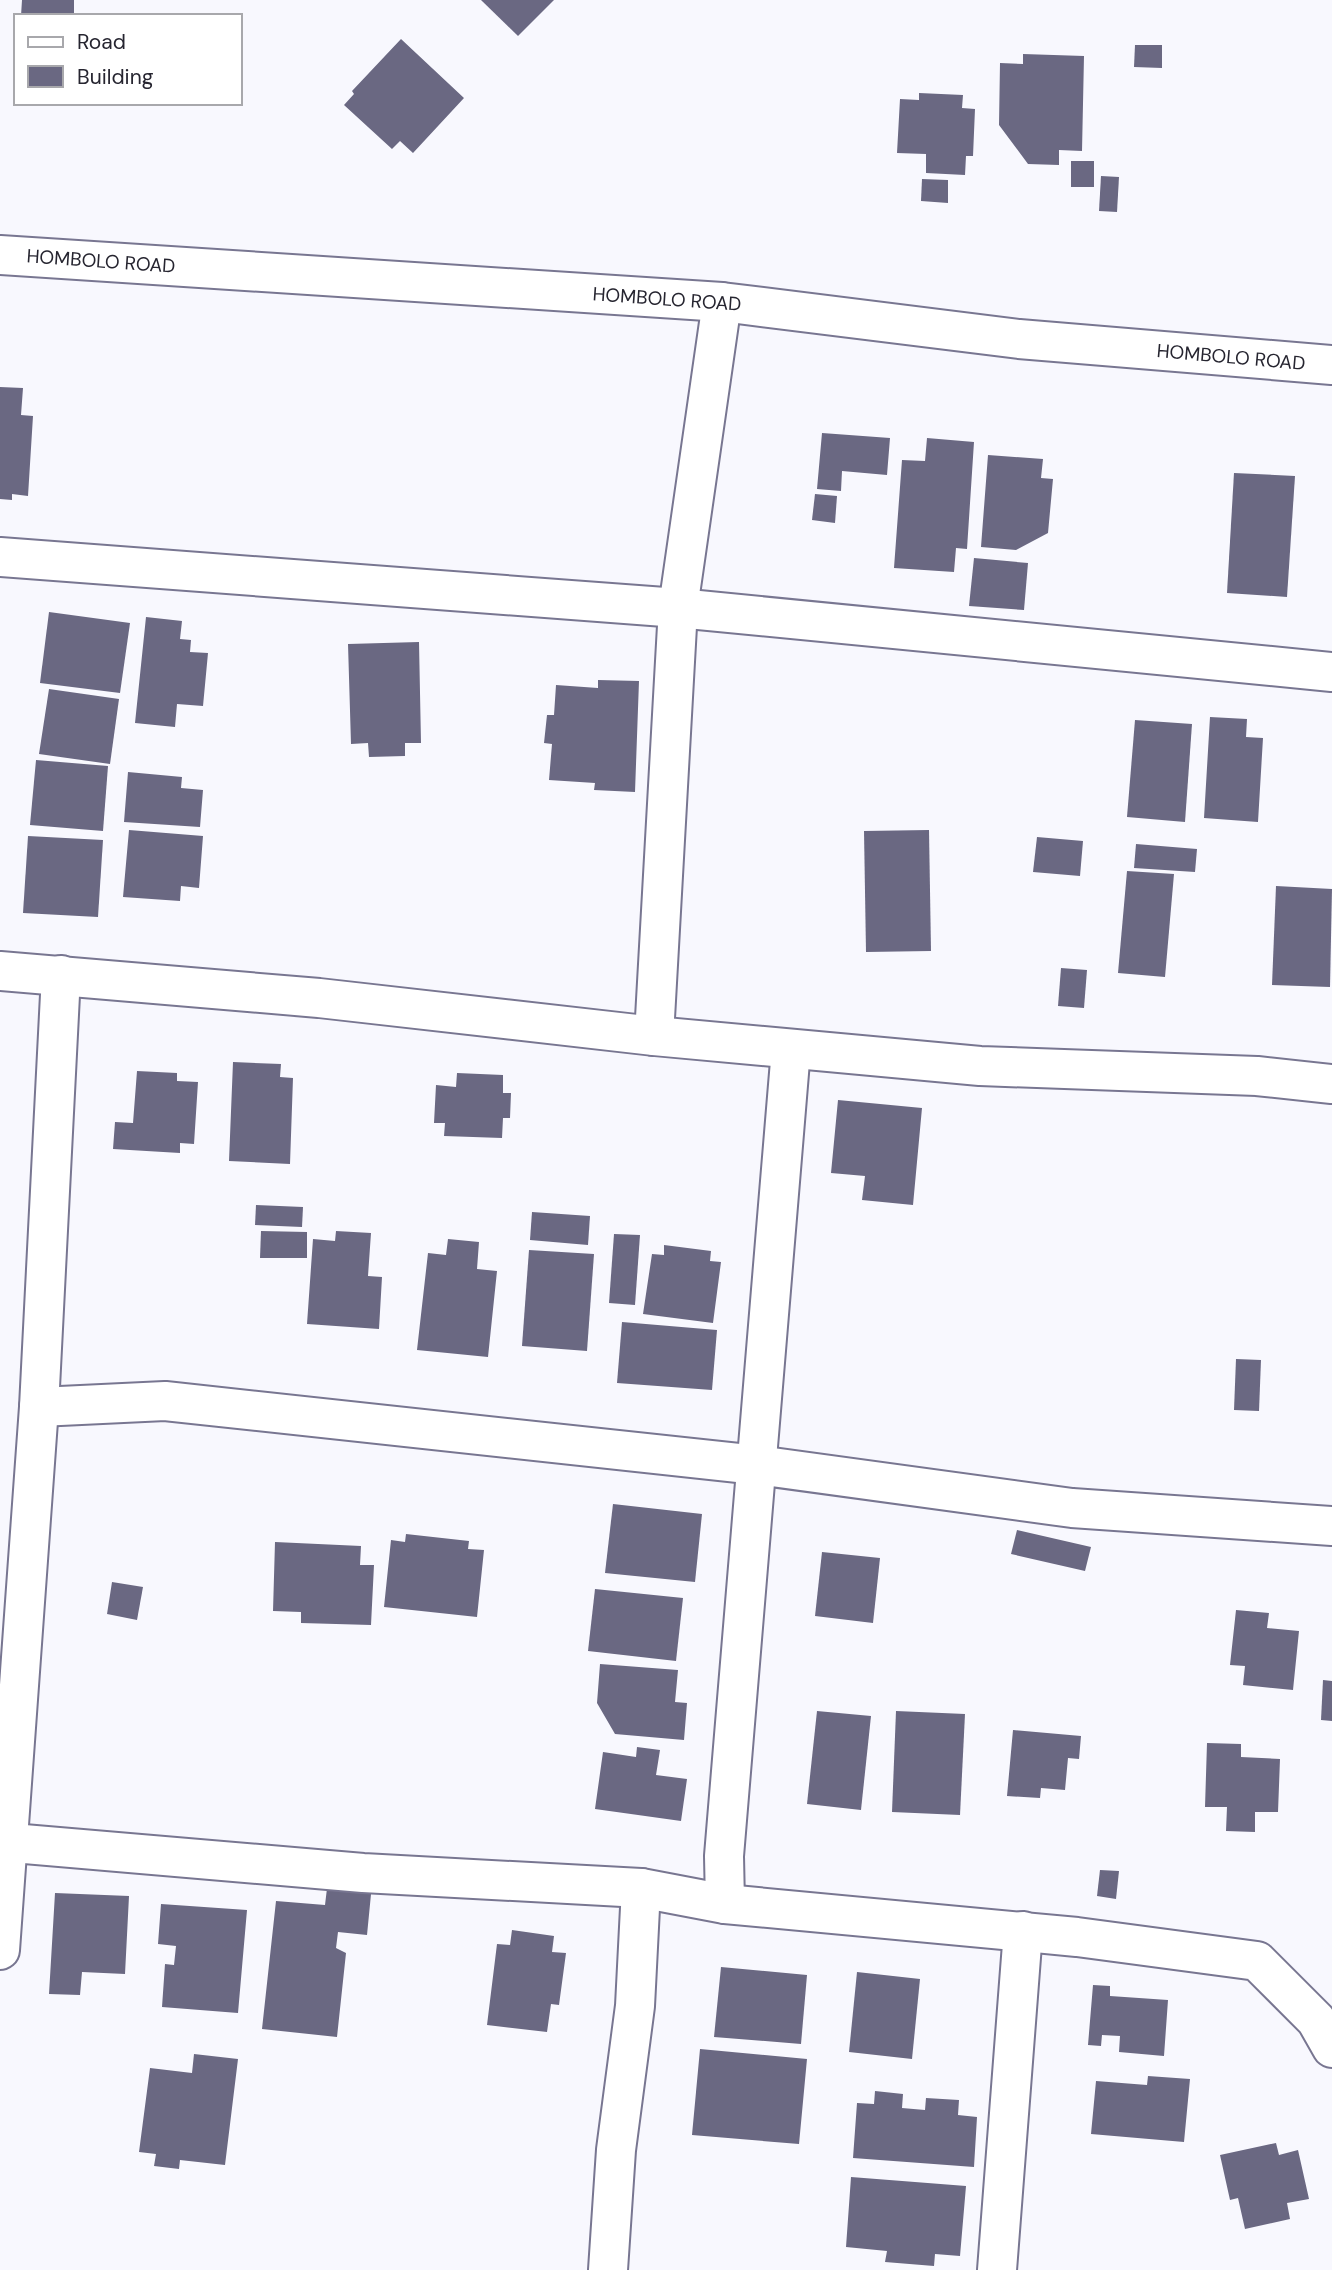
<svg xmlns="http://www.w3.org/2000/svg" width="1332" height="2270" font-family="'DM Sans',sans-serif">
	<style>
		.building { fill: #6a6882 }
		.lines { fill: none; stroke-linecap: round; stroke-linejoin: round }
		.minor-casing { stroke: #787691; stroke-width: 42 }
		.tertiary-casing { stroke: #787691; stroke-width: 42 }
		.minor { stroke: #fff; stroke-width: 38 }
		.tertiary { stroke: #fff; stroke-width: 38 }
		.labels { text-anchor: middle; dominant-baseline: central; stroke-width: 7; stroke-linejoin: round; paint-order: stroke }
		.street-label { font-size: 19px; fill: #262530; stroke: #fff }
	</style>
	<rect width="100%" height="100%" fill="#f8f8fe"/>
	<g class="building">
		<polygon points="22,0 74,0 74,16 21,16"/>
		<polygon points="481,0 554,0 518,36"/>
		<polygon points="401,39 464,98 413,153 400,141 392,149 344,105 354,94 352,91"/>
		<polygon points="1135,45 1162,45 1162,68 1134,67"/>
		<polygon points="1023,54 1084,56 1082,151 1059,150 1059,165 1028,164 999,125 1000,63 1023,64"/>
		<polygon points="919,93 963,95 962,108 975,109 973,156 966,156 965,175 926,173 926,154 897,153 900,99 919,100"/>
		<rect x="1071" y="161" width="23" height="26"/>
		<polygon points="1101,176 1119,177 1117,212 1099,211"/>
		<polygon points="922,179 948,180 948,203 921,201"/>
		<polygon points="0,387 23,388 21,415 33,416 28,496 12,494 12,500 0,499"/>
		<polygon points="822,433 890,438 887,475 842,471 841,491 817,489"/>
		<polygon points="927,438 974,442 967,549 956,548 954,572 894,568 902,460 925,461"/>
		<polygon points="988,455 1043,459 1041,478 1053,479 1048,533 1016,550 981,547"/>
		<polygon points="1234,473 1295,476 1287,597 1227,593"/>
		<polygon points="815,494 837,496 835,523 812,520"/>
		<polygon points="974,558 1028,563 1024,610 969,606"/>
		<polygon points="49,612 130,623 120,693 40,683"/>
		<polygon points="146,617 182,621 180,639 191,640 190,652 208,653 203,706 177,704 175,727 135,723"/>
		<polygon points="419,642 421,743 405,743 405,756 369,757 368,743 351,744 348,644"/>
		<polygon points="598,680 639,681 635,792 594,790 595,783 549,780 552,744 544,743 547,715 554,715 556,685 598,688"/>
		<polygon points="49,689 119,699 110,764 39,754"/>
		<polygon points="1210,717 1247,719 1246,737 1263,738 1258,822 1204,818"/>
		<polygon points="1135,720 1192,724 1185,822 1127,817"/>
		<polygon points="36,760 108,766 103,831 30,825"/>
		<polygon points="128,772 182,777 181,788 203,790 200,827 124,822"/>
		<polygon points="129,830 203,836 199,888 181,886 180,901 123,897"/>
		<polygon points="929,830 931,951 866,952 864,831"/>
		<polygon points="28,836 103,840 98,917 23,913"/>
		<polygon points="1037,837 1083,841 1080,876 1033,872"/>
		<polygon points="1136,844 1197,849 1195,872 1134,868"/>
		<polygon points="1127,871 1174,874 1165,977 1118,973"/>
		<polygon points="1276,886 1332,889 1330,987 1272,985"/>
		<polygon points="1061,968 1087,970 1084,1008 1058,1006"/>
		<polygon points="233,1062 281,1064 280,1077 293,1078 290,1164 229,1161"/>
		<polygon points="137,1071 177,1073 177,1081 198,1082 194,1144 180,1143 180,1153 113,1149 115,1122 133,1123"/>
		<polygon points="457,1073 503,1075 503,1093 511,1093 510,1118 503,1118 502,1138 444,1136 445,1123 434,1123 436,1085 456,1087"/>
		<polygon points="838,1100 922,1108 913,1205 862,1200 865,1176 831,1173"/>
		<polygon points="256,1205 303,1207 302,1227 255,1225"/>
		<polygon points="532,1212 590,1216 588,1245 530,1240"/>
		<polygon points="261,1231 307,1232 307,1258 260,1258"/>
		<polygon points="336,1231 371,1233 368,1276 382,1277 379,1329 307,1324 313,1239 335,1241"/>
		<polygon points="614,1234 640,1235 635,1305 609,1303"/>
		<polygon points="448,1239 479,1242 477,1269 497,1271 488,1357 417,1350 428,1253 446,1255"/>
		<polygon points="664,1245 711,1251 710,1261 721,1262 713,1323 643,1314 652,1254 664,1255"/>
		<polygon points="529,1250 594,1254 587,1351 522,1346"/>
		<polygon points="622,1322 717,1330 712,1390 617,1383"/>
		<polygon points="1236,1359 1261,1360 1259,1411 1234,1410"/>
		<polygon points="613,1504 702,1514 695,1582 605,1573"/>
		<polygon points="1017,1530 1091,1547 1085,1571 1011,1554"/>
		<polygon points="406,1534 469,1541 468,1549 484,1550 477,1617 384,1607 391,1540 405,1542"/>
		<polygon points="275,1542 361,1546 360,1565 374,1565 371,1625 301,1623 301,1612 273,1611"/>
		<polygon points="822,1552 880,1558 873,1623 815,1616"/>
		<polygon points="112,1582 143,1587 137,1620 107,1614"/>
		<polygon points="595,1589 683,1598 676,1661 588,1651"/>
		<polygon points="1236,1610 1269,1613 1267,1628 1299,1631 1293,1690 1243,1685 1245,1666 1230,1665"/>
		<polygon points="600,1664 678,1670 675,1702 687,1703 684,1740 615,1734 597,1703"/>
		<polygon points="1323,1680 1332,1681 1332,1721 1321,1720"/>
		<polygon points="817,1711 871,1716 861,1810 807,1804"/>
		<polygon points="896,1711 965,1714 960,1815 892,1812"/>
		<polygon points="1013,1730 1081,1736 1079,1759 1068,1758 1065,1790 1041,1788 1040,1798 1007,1796"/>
		<polygon points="1207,1743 1241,1744 1241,1757 1280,1759 1278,1812 1255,1812 1255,1832 1226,1831 1227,1807 1205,1807"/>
		<polygon points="637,1747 660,1750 656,1775 687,1779 681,1821 595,1809 603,1752 636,1757"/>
		<polygon points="1100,1870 1119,1871 1116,1899 1097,1896"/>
		<polygon points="328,1880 372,1884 367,1935 338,1932 336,1948 346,1953 337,2037 262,2029 276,1901 325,1905"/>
		<polygon points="55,1893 129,1896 125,1974 82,1972 80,1995 49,1994"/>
		<polygon points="161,1904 247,1910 238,2013 162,2007 165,1964 174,1965 176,1946 158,1944"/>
		<polygon points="512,1930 554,1936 552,1952 566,1953 559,2005 551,2004 547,2032 487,2025 497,1944 510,1945"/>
		<polygon points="721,1967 807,1975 801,2044 714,2037"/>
		<polygon points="857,1972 920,1979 912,2059 849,2052"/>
		<polygon points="1093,1985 1110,1986 1110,1996 1168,2000 1164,2056 1119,2052 1120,2036 1102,2035 1101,2046 1088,2045"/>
		<polygon points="700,2049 807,2059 799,2144 692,2135"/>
		<polygon points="194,2054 238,2059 225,2165 180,2160 179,2169 154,2166 156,2154 139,2152 150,2068 192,2073"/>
		<polygon points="1148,2076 1190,2079 1184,2142 1091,2134 1096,2081 1147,2085"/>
		<polygon points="875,2091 903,2094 902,2108 925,2110 926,2098 959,2100 958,2115 977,2117 974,2167 853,2158 857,2103 874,2104"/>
		<polygon points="1276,2143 1279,2155 1298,2150 1309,2199 1287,2203 1290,2219 1245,2229 1238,2198 1230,2200 1220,2155"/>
		<polygon points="851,2177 966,2186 960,2256 935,2254 934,2266 885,2262 887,2251 846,2247"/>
	</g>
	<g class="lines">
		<defs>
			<g id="minor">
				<polyline points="0,557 678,608 1332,672"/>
				<polyline points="0,971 319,998 654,1036 980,1066 1257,1076 1332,1084"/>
				<polyline points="654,1036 678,608 722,302"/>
				<polyline points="39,1407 165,1401 757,1465 1072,1508 1332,1526"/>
				<polyline points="0,1842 363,1873 641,1888 725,1904 1077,1937 1257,1961 1316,2020 1332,2048"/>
				<polyline points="725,1904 724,1856 791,1049"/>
				<polyline points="0,1950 39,1407 61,975"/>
				<polyline points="608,2270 616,2150 635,2006 641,1888"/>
				<polyline points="997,2270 1023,1931"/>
			</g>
			<polyline id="tertiary" points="0,255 722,302 1019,339 1332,365"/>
		</defs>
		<use href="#minor" class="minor-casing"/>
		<use href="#tertiary" class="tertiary-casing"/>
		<use href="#minor" class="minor"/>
		<use href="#tertiary" class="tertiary"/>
	</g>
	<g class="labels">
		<g class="street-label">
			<text transform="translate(101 261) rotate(4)">HOMBOLO ROAD</text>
			<text transform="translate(667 299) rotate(4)">HOMBOLO ROAD</text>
			<text transform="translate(1231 357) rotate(5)">HOMBOLO ROAD</text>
		</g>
	</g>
	<rect x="14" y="14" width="228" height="91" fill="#ffffff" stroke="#a8a8ac" stroke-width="2"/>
	<rect x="28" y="37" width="35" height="10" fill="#ffffff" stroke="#a8a8ac" stroke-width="2"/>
	<text x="77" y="49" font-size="21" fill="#262530">Road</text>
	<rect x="28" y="66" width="35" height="21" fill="#6a6882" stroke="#a8a8ac" stroke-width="2"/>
	<text x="77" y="84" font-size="21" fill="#262530">Building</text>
</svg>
